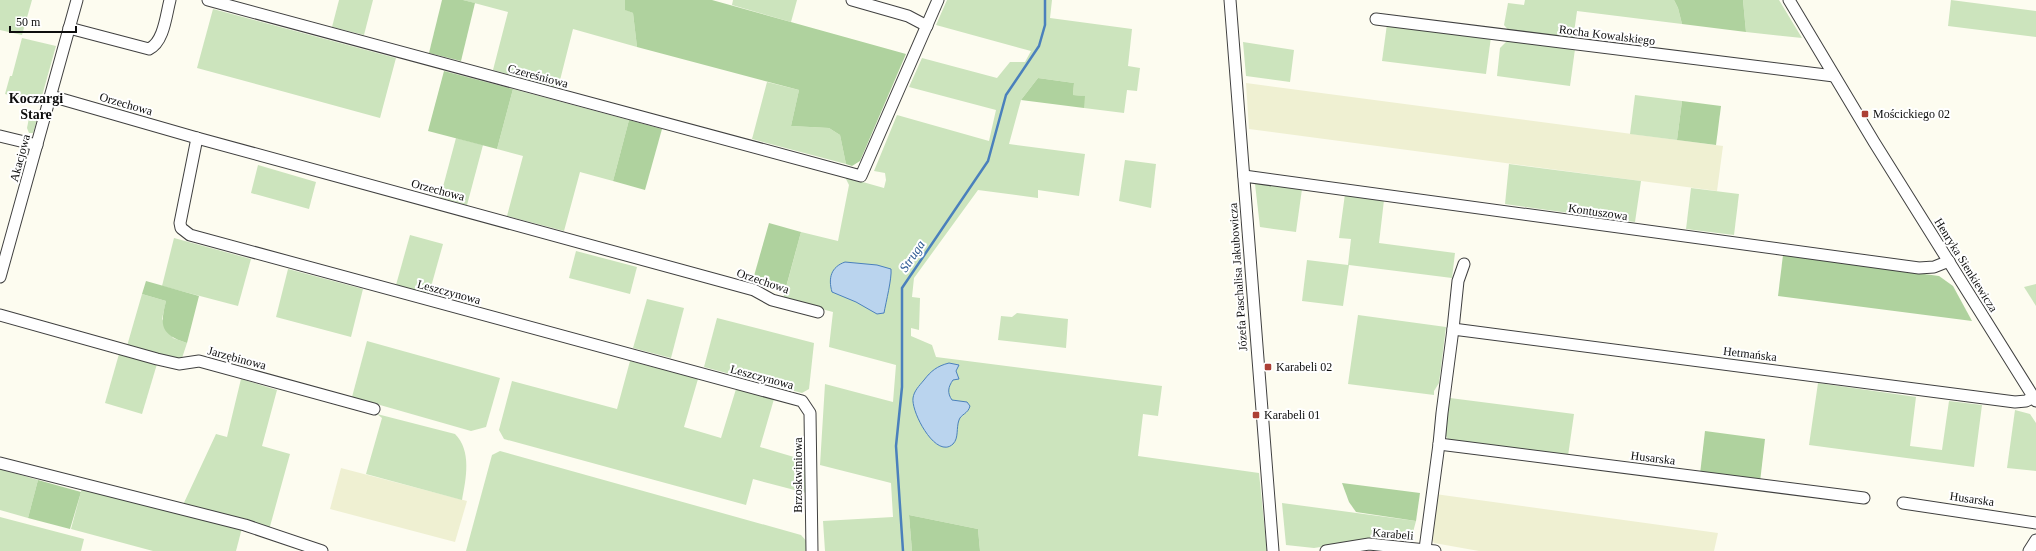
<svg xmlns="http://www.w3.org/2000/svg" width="2036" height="551" font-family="Georgia,serif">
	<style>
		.farmland { fill: #eff0d2 }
		.green { fill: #cce4bd }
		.forest { fill: #afd29e }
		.water { fill: #bad4ee; stroke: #4a80bc }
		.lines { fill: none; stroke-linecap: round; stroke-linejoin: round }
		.stream { stroke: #4a80bc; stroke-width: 2.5 }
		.minor-casing { stroke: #404040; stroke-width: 13 }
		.minor { stroke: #fff; stroke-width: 11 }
		.poi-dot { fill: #ac4036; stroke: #fff; stroke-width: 1.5 }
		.labels { text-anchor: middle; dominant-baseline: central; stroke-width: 4; stroke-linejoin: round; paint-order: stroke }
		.street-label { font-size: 12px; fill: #0d0d0d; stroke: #fff }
		.poi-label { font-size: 12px; fill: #0d0d0d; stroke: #fff; text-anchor: start }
		.water-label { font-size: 13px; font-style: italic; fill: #265490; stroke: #fff }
		.quarter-label { font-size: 14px; font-weight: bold; fill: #0d0d0d; stroke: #fff }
	</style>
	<rect width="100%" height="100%" fill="#fdfcf0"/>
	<g class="farmland">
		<polygon points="1246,83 1723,146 1717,191 1249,129"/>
		<polygon points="341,468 467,501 455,542 330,509"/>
		<polygon points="1435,494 1718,533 1714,551 1479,551 1434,543 1430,536"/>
	</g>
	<g class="green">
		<polygon points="0,0 32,0 22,35 0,30"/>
		<polygon points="339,0 373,0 364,35 332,27"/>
		<polygon points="463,0 625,0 626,10 633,13 637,47 573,29 558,88 493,70 508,12"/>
		<polygon points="733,0 797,0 791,22 732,5"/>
		<polygon points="947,0 1052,0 1050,18 1132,29 1128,66 1140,68 1137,91 1127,90 1124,113 1084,108 1084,96 1073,95 1074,83 1038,78 1021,100 1009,144 1085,154 1079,196 1038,190 1038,198 978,190 914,278 912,297 920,298 919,330 911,328 911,336 932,345 936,357 1162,386 1158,416 1143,414 1138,456 1259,473 1267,551 980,551 978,529 909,515 912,551 825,551 823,521 893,517 891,483 820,465 825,384 893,402 896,365 829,347 833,312 783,299 801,232 838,241 849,185 845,177 884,188 886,180 885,173 874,171 897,115 989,141 996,110 909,87 922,58 997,78 1010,62 1025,62 1031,51 936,25"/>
		<polygon points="1525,0 1674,0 1678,8 1682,24 1577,11 1573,40 1510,32 1504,25 1508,3 1524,5"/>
		<polygon points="1743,0 1779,0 1802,38 1746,32"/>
		<polygon points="1951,0 2036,11 2036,37 1948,26"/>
		<polygon points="213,9 396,58 380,118 197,68"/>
		<polygon points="1387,24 1491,37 1486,74 1382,61"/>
		<polygon points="22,38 56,46 40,103 5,94 10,76 12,76"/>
		<polygon points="1508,40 1575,49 1570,86 1497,76 1500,48"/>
		<polygon points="1243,42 1294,50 1290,82 1246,76"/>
		<polygon points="767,82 799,90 791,126 829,128 840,135 846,164 752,139"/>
		<polygon points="513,89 629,120 613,181 580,172 564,231 507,216 523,156 497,149"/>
		<polygon points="1635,95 1682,101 1677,140 1630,134"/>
		<polygon points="34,115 38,117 33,133 29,133 27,128 29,118"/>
		<polygon points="456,138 483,145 467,205 440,198"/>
		<polygon points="1125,160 1156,164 1151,208 1119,201"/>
		<polygon points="1509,164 1641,181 1635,222 1505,204"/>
		<polygon points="258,165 316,182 309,209 251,193"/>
		<polygon points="1257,183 1302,189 1296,232 1260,227 1255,184"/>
		<polygon points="1691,188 1739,194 1734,235 1686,229"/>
		<polygon points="1345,194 1384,200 1379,243 1455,253 1452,278 1349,265 1343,306 1302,301 1307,260 1348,265 1351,239 1339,238"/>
		<polygon points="410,235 443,244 429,294 396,285"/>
		<polygon points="174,238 251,259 238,306 162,286"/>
		<polygon points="576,251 637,267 630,294 569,278"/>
		<polygon points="288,269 363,289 351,337 276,317"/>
		<polygon points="2036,284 2036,306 2024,287"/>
		<polygon points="142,294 166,301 162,319 173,338 187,343 181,361 127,346"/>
		<polygon points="647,299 684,308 671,358 633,348"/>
		<polygon points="1017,313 1068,319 1066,348 998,340 1001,316 1012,317"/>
		<polygon points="1358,315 1446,327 1439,383 1434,391 1434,395 1348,384"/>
		<polygon points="717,318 814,343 809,389 802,393 704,367"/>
		<polygon points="367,341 500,378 486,427 471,431 352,397"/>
		<polygon points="119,354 157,364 142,414 105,403"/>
		<polygon points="630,361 698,379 684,427 721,438 736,389 774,399 760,447 804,460 806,493 753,479 746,505 504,439 499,430 512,381 617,409"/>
		<polygon points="241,379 277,390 262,446 290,454 269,530 182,507 216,434 227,437"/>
		<polygon points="1818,383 1916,397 1910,446 1942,450 1949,401 1982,405 1974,467 1809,445"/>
		<polygon points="1450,398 1574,414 1568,456 1449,441 1445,434"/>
		<polygon points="2015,410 2030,414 2036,423 2036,471 2007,468"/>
		<path d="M377 414 455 434C472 451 466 479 462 500L366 474 382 418Z"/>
		<polygon points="500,451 801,535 809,544 809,551 466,551 492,455"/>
		<polygon points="0,469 38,480 28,518 0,510"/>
		<polygon points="82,488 242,528 236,551 153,551 71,529"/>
		<polygon points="1282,503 1416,521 1413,532 1406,538 1366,540 1314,548 1286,545"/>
		<polygon points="0,517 84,539 81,551 0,551"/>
	</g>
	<g class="forest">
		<polygon points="442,0 463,0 475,3 461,61 429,53"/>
		<polygon points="625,0 712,0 906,54 860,161 852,166 846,164 840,135 829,128 791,126 799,90 637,47 633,13 625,10"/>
		<polygon points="1674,0 1743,0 1746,32 1682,24 1678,8"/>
		<polygon points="444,71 513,89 497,149 428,131"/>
		<polygon points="1038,78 1074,83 1073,95 1085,96 1084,108 1021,100"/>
		<polygon points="1682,101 1721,106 1716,145 1677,140"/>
		<polygon points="629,120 662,129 645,190 613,181"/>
		<polygon points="769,223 801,232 785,291 752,283"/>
		<polygon points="1783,255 1939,276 1953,286 1972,321 1778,296"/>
		<path d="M146 281 199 296 187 343C160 334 160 326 166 301L142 294Z"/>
		<polygon points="1705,431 1765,439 1760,482 1700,474"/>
		<polygon points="38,480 81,492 70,529 28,518"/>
		<polygon points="1342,483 1420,493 1416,521 1356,512 1349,502"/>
		<polygon points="909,515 978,529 980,551 912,551"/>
	</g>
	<g class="water">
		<path d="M845 262 877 265 891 269C892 278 886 302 884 313L877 314 856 302 832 292C828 278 831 267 845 262Z"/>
		<path d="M949 363 959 365 956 371 959 379 953 380C948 387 947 393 952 400L967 402 970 406C968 414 961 414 959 420 956 428 959 438 953 444 936 460 911 412 913 398 914 391 919 386 924 380 931 371 937 366 949 363Z"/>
	</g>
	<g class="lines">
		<polyline class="stream" points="903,551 896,446 902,387 902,288 988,161 1006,95 1039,46 1045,25 1045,0"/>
		<defs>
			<g id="minor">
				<polyline points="208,0 861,176 938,0"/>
				<polyline points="852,0 908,16 927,26"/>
				<polyline points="1230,0 1273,551"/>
				<polyline points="1789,0 1874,142 2036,401"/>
				<polyline points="1376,19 1834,76"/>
				<path d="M69 28 149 49C164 42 166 15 170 0"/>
				<polyline points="51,96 197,138 754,290 772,300 818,312"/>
				<polyline points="0,136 37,145"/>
				<polyline points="197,138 180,223 181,228 190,235 802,401 810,413 812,551"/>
				<polyline points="1244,176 1919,268 1934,267 1949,261"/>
				<polyline points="0,277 77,0"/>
				<polyline points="0,315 157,359 179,364 199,361 374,409"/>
				<polyline points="1453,329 1458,281 1464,264"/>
				<polyline points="1439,444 1864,498"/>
				<polyline points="0,463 245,525 322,551"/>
				<polyline points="1903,503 2036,523"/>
				<polyline points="1425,549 1439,444 1442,413 1453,329 2015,402 2026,401 2034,397"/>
				<polyline points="1326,551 1369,544 1435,551"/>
				<polyline points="2029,551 2036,540"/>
			</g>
		</defs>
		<use href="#minor" class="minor-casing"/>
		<use href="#minor" class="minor"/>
	</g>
	<g class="poi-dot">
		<rect x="1861" y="110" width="8" height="8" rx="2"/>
		<rect x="1264" y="363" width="8" height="8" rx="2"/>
		<rect x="1252" y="411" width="8" height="8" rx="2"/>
	</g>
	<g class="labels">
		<g class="street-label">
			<text transform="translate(1607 35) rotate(7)">Rocha Kowalskiego</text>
			<text transform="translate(538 76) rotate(15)">Czereśniowa</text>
			<text transform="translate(126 104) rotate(16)">Orzechowa</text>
			<text transform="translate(20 158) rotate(-75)">Akacjowa</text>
			<text transform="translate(438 190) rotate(15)">Orzechowa</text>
			<text transform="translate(1598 212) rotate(8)">Kontuszowa</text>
			<text transform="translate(1966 265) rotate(58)">Henryka Sienkiewicza</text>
			<text transform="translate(1238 277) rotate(-94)">Józefa Paschalisa Jakubowicza</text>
			<text transform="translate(763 281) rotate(19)">Orzechowa</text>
			<text transform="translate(449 292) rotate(15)">Leszczynowa</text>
			<text transform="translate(1750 354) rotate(7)">Hetmańska</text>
			<text transform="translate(237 358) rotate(15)">Jarzębinowa</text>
			<text transform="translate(762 377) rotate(15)">Leszczynowa</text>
			<text transform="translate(1653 458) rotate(7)">Husarska</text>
			<text transform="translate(798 475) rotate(-90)">Brzoskwiniowa</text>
			<text transform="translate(1972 499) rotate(8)">Husarska</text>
			<text transform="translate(1393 534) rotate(5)">Karabeli</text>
		</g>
		<g class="poi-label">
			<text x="1873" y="114">Mościckiego 02</text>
			<text x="1276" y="367">Karabeli 02</text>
			<text x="1264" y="415">Karabeli 01</text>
		</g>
		<g class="water-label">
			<text transform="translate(912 256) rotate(-56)">Struga</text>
		</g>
		<g class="quarter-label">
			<text x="36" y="98">Koczargi<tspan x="36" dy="16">Stare</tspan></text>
		</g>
	</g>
	<path d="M10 26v6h66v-6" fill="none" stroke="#0d0d0d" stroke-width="2"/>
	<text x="16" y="26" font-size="12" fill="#0d0d0d" stroke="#ffffff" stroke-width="3" paint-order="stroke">50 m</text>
</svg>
